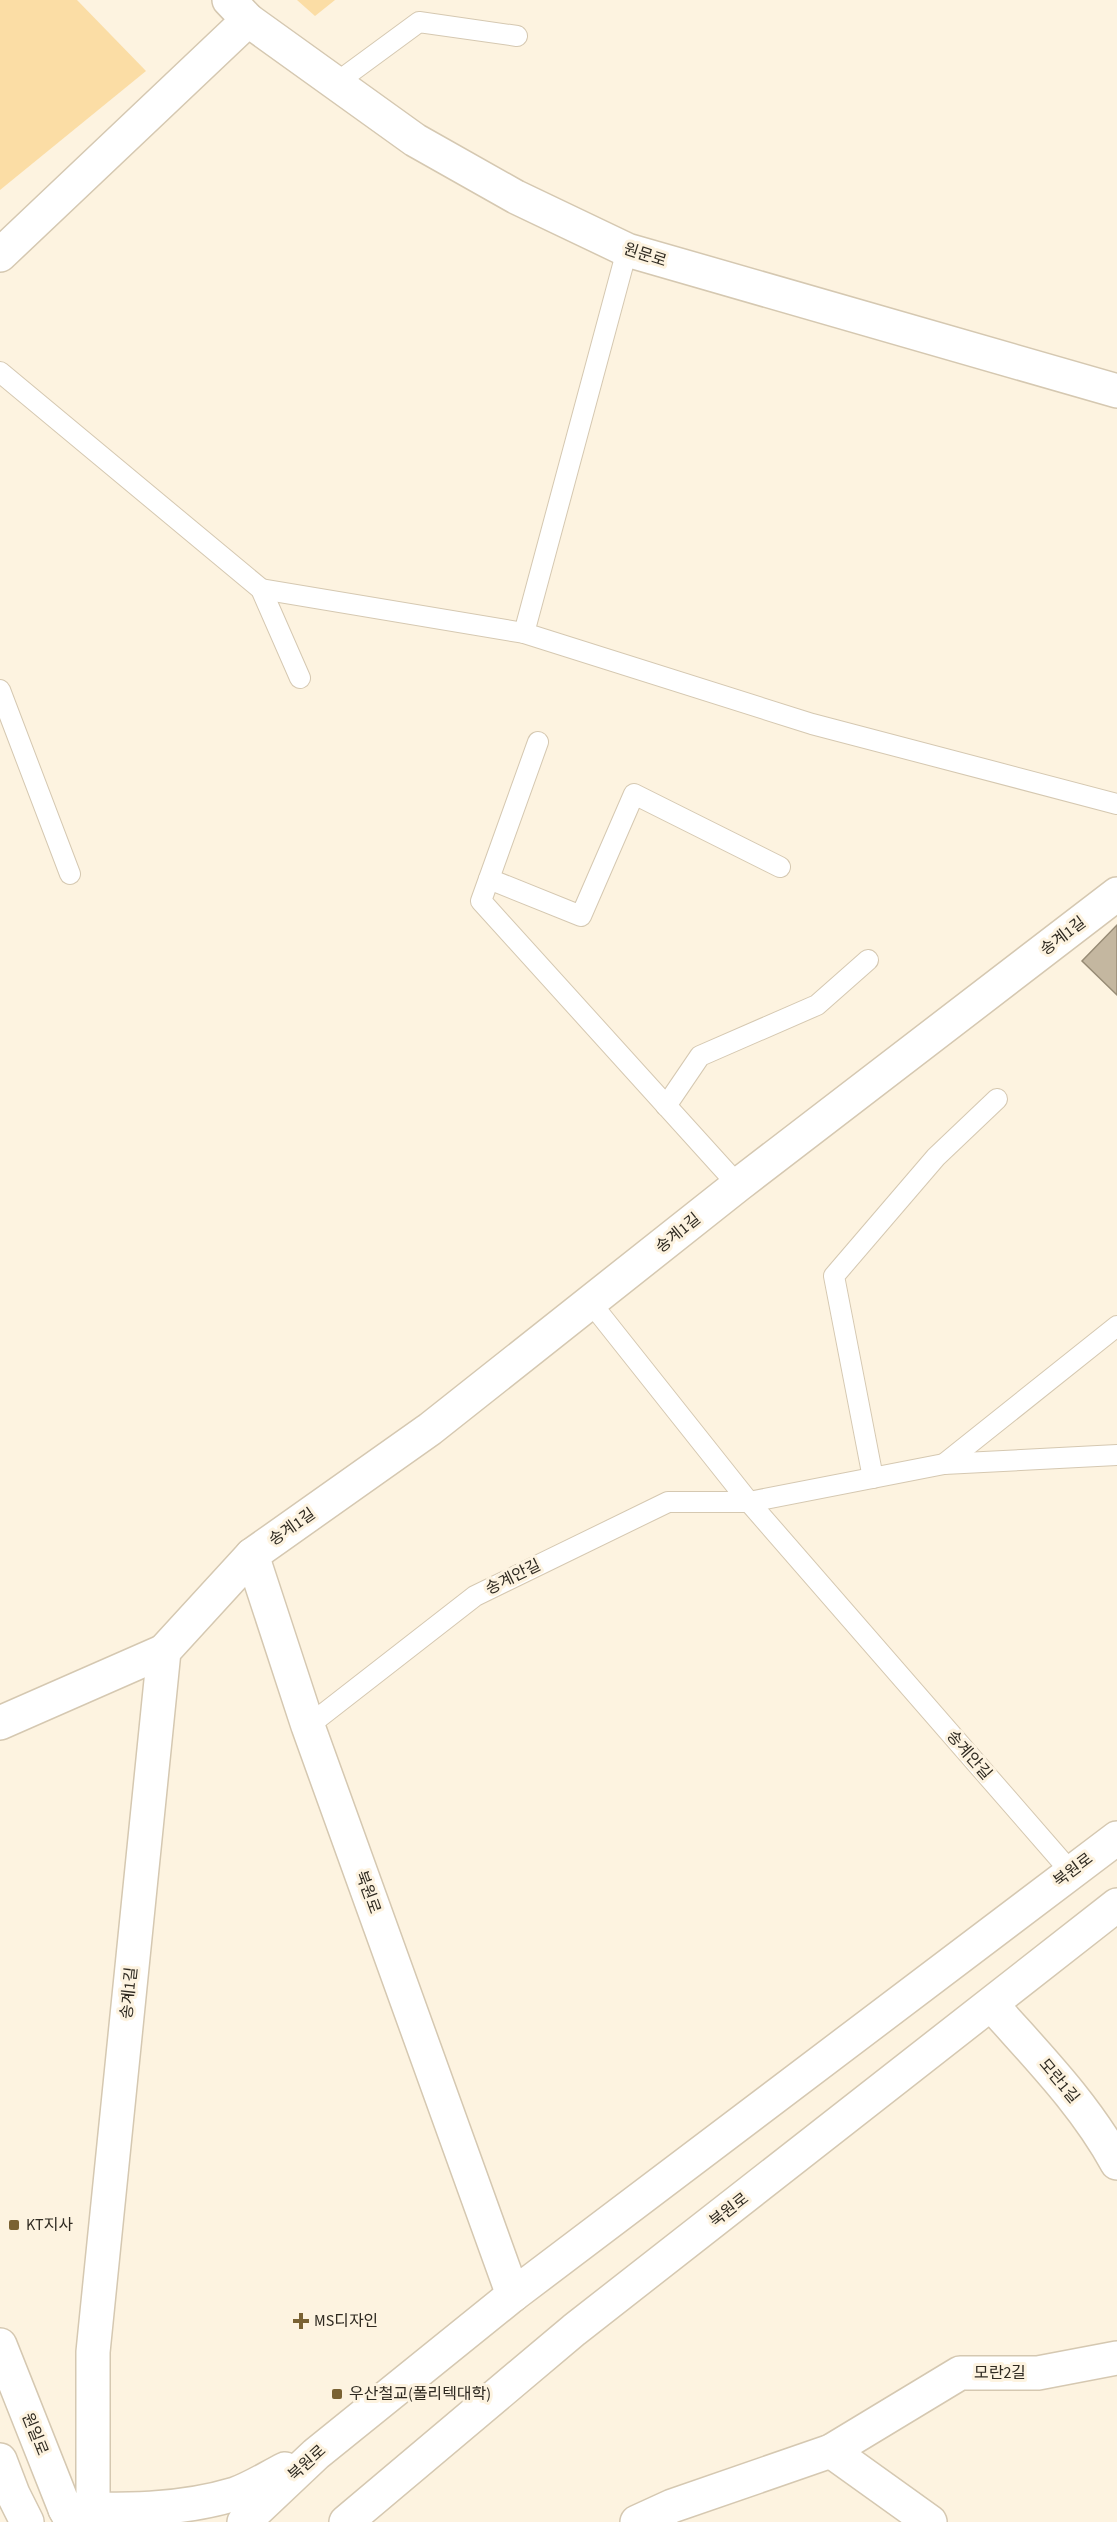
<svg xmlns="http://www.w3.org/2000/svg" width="1117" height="2522" font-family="'Source Sans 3','Noto Sans KR',sans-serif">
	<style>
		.green { fill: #fbdda5 }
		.building { fill: #c4b7a0; stroke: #978b75; stroke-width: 1.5 }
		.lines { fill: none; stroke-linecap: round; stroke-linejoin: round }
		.lane-casing { stroke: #d5c8b1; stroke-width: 22 }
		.street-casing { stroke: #d5c8b1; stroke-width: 36 }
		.secondary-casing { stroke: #d5c8b1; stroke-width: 36 }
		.lane { stroke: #fff; stroke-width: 20 }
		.street { stroke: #fff; stroke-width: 33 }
		.secondary { stroke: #fff; stroke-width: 33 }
		.poi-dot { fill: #7a6233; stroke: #fdf3e0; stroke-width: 2 }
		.labels { text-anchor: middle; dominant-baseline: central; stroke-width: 6; stroke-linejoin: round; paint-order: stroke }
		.street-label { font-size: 16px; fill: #2f2a21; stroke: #fdf3e0 }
		.poi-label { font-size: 16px; fill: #2f2a21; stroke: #fdf3e0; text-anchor: start }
	</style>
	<rect width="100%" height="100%" fill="#fdf3e0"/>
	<g class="green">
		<polygon points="0,0 77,0 146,71 0,190"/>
		<polygon points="297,0 335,0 315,16"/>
	</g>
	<polygon class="building" points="1117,925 1117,995 1082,961"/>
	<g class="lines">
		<defs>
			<g id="lane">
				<polyline points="336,83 419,22 517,36"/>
				<polyline points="0,372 261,589 300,678"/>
				<polyline points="261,589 524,633 812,724 1117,804"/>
				<polyline points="524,633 627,250"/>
				<polyline points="0,690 70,874"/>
				<polyline points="538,742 481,901 738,1185"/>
				<polyline points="489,879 581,916 634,794 780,867"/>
				<polyline points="666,1106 700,1056 817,1005 868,960"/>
				<polyline points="591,1303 749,1502 1071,1872"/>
				<polyline points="944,1464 1117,1326"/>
				<polyline points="873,1478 834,1276 936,1157 997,1099"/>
				<polyline points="308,1726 475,1596 668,1502 749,1502 944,1464 1117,1455"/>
			</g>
			<g id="street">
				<polyline points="252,1555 308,1726 513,2295"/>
				<polyline points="0,1723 164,1651"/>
				<path d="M992 2005C1037 2056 1084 2103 1117 2163"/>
				<polyline points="831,2451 930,2522"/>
				<polyline points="93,2509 93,2352 164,1651 252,1555 430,1429 738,1185 1117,894"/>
				<polyline points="637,2522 672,2506 831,2451 960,2373 1038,2373 1117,2358"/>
			</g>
			<g id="secondary">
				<polyline points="229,0 248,20 415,140 516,197 627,250 1117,391"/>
				<polyline points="0,255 248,20"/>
				<polyline points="0,2345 65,2509 72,2522"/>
				<polyline points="0,2460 13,2494 27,2522"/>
				<path d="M65 2509C122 2510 179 2511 235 2494 252 2488 269 2477 285 2469"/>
				<polyline points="244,2522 316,2454 513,2295 1117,1838"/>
				<polyline points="346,2522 574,2330 1117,1905"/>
			</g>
		</defs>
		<use href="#lane" class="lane-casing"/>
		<use href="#street" class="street-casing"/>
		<use href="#secondary" class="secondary-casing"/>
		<use href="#lane" class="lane"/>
		<use href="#street" class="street"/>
		<use href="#secondary" class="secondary"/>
	</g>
	<g class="poi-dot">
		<rect x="8" y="2219" width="12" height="12" rx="3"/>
		<path d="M298 2312h6v6h6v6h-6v6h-6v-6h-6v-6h6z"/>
		<rect x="331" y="2388" width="12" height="12" rx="3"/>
	</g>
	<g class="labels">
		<g class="street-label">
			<text transform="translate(645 255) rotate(18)">원문로</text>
			<text transform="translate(1063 936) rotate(-37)">송계1길</text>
			<text transform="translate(678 1233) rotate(-39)">송계1길</text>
			<text transform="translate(292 1527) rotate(-35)">송계1길</text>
			<text transform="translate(513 1577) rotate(-26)">송계안길</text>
			<text transform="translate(969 1755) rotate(49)">송계안길</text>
			<text transform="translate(1073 1870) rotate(-37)">북원로</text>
			<text transform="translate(368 1892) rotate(70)">북원로</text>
			<text transform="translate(129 1993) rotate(-84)">송계1길</text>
			<text transform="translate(1059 2081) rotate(50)">모란1길</text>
			<text transform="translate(729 2210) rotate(-38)">북원로</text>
			<text x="1000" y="2373">모란2길</text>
			<text transform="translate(35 2434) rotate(68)">원일로</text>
			<text transform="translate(307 2463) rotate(-42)">북원로</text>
		</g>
		<g class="poi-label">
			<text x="26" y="2225">KT지사</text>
			<text x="314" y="2321">MS디자인</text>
			<text x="349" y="2394">우산철교(폴리텍대학)</text>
		</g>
	</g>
</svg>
